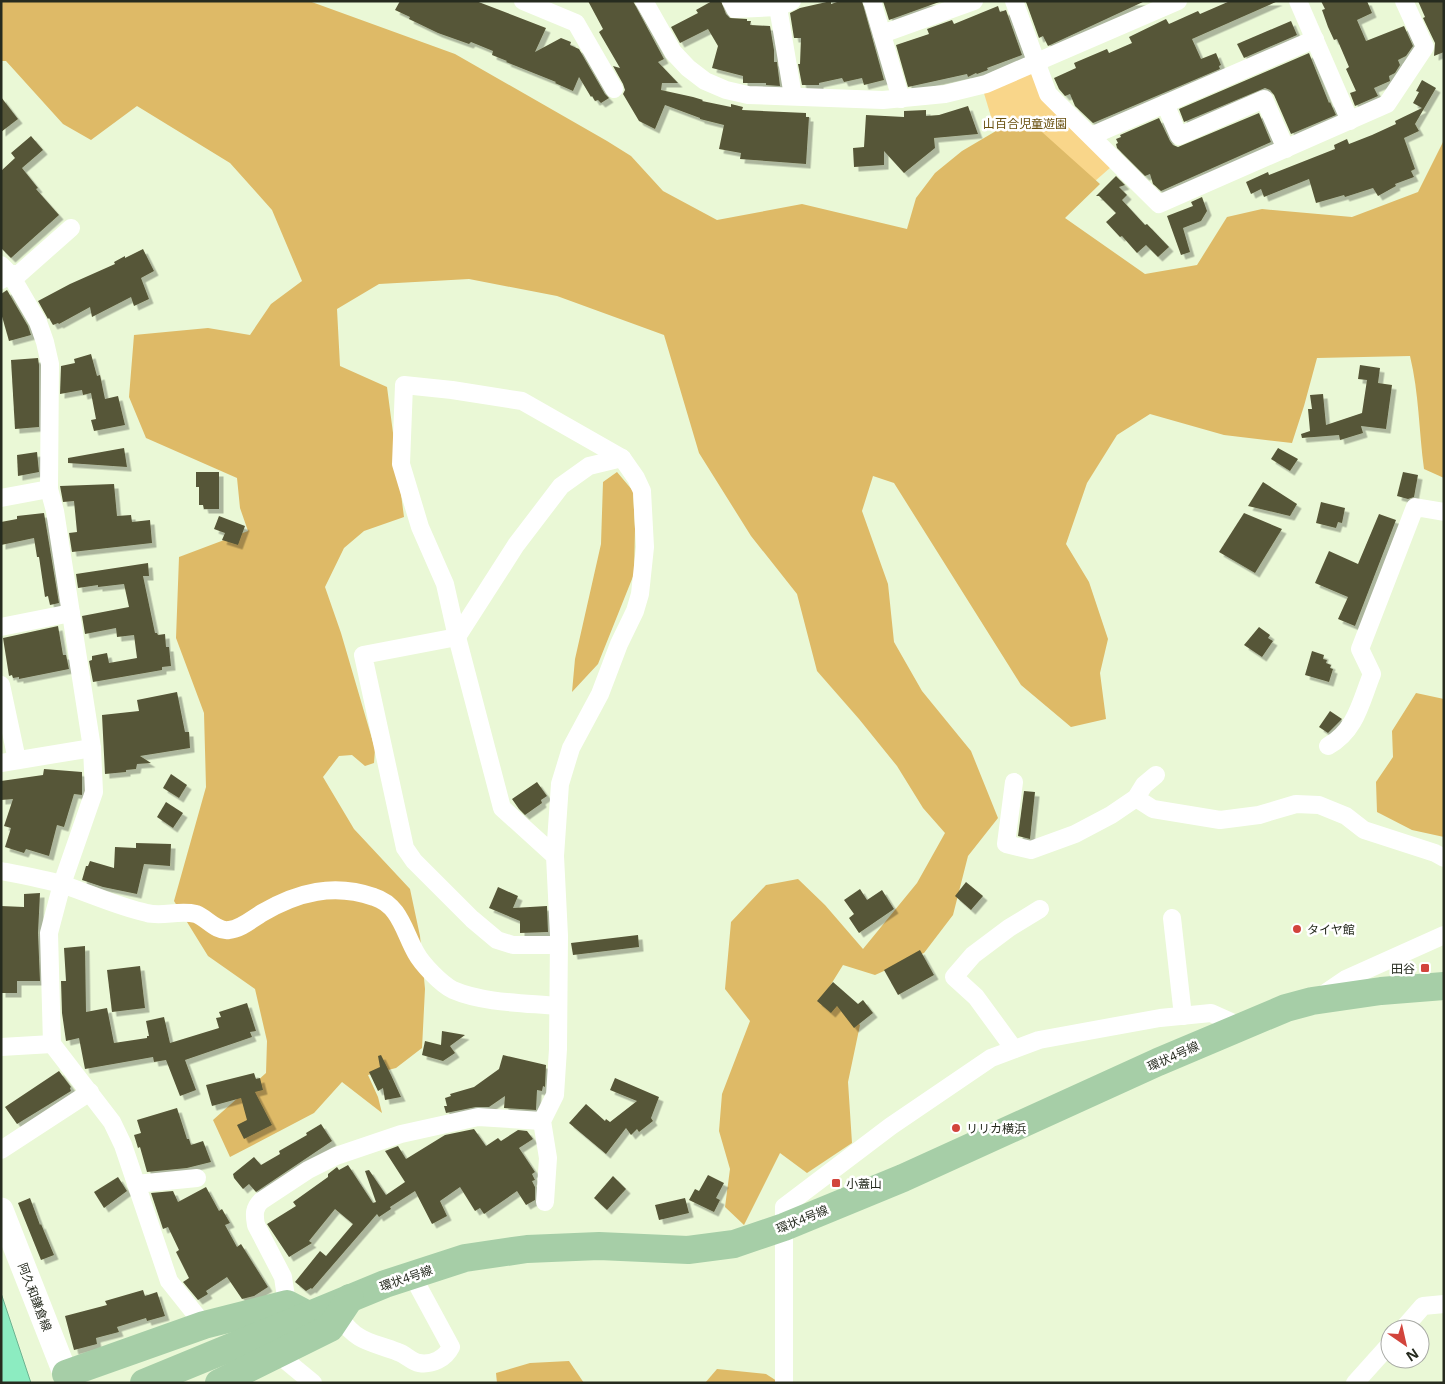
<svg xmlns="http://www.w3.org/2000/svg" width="1445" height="1384" font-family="'Noto Sans','Noto Sans JP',sans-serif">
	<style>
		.green { fill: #f9d68a }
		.forest { fill: #deba67 }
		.water { fill: #8cecc1; stroke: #6db290 }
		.building { fill: #575637; filter: url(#shadow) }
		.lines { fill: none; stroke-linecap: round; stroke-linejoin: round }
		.minor { stroke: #fff; stroke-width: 18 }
		.secondary { stroke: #fff; stroke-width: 25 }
		.primary { stroke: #a6cea7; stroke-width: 28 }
		.poi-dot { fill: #d2443c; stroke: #fff; stroke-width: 2 }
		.labels { text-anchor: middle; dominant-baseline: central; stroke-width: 5; stroke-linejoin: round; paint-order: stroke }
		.park-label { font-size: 12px; fill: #684f0e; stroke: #fff }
		.poi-label { font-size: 12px; fill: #262b1f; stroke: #fff; text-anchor: start }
		.street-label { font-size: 12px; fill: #262b1f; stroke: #fff }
	</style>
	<defs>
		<filter id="shadow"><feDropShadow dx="4.5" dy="4.5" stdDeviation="0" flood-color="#0004"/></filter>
	</defs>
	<rect width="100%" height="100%" fill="#eaf8d6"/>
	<polygon class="green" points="1027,72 1033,75 1111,167 1086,189 999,143 983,90"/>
	<g class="forest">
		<path d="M1 1H309L455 54 607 141 631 156 663 191 717 220 802 204 907 229 916 198 935 173 962 151 1023 115 1100 184 1065 218 1145 274 1197 265 1227 217 1262 209 1352 217 1418 192 1444 140V478L1424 469C1419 432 1419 393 1410 356L1317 358 1304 406 1292 443 1224 435 1150 414 1117 435 1087 483 1066 544 1089 582 1108 639 1100 673 1106 719 1071 727 1021 685 894 483 873 476 862 511 888 584 894 642 922 691 971 751 998 818 968 856 953 915 924 953 875 975 843 965 825 994 860 1025 848 1082 852 1143 807 1173 780 1153 744 1225 725 1207 730 1169 719 1131 722 1094 750 1021 725 989 731 922 766 885 798 879 825 905 863 949 917 883 945 833 923 808 897 766 859 719 817 671 797 594 751 536 699 453 664 335 557 296 469 279 379 284 337 309 340 366 387 387 404 517 364 531 344 548 325 587 341 633 375 749 374 763 365 766 352 755 339 756 323 777 354 829 410 889 420 936 425 989 422 1048 396 1068 368 1075 378 1097 382 1113 342 1082 314 1113 230 1157 213 1120 266 1073 267 1041 255 989 208 956 174 901 206 787 204 713 176 638 179 557 248 531 240 508 237 478 146 438 129 397 134 335 208 328 250 335 271 304 302 281 272 210 230 163 137 106 91 140 63 124 6 61H1Z"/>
		<polygon points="617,472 633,491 635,529 634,574 598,664 572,692 575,659 601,544 603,482"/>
		<polygon points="1416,693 1444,699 1444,837 1412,830 1377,812 1376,782 1393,757 1392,731"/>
		<polygon points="569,1361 584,1383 497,1383 496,1373 530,1363"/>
		<polygon points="717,1369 766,1374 780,1383 705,1383"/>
	</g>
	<polygon class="water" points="1,1293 31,1383 1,1383"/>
	<g class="building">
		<polygon points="400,1 476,1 546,28 535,52 561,38 571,42 570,45 579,49 605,94 609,98 601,103 598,100 595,101 592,96 591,97 579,77 573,91 555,83 556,82 506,62 507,61 492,55 493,51 471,42 469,44 438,33 409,19 410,17 395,10"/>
		<polygon points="588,1 633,1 664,59 658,62 678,83 662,83 661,90 693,97 703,100 702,101 731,107 731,104 743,107 742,110 806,113 806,117 809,117 806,164 740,159 741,153 719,149 724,125 700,119 700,118 665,105 655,129 639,121 623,94 625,90 623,84 613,66 620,68 599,32 603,29"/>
		<polygon points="712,1 721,1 726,14 730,18 747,19 747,21 751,21 750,25 770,26 774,50 774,62 777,62 780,86 766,85 766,83 743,83 743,76 712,68 718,46 708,29 680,43 671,27 698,13 696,10"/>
		<polygon points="831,1 831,4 840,1 862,1 884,80 864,85 862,78 844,82 842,78 819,83 819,85 802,85 798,64 800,64 801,38 794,38 790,13 800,8"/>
		<polygon points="883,1 942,1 889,20"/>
		<polygon points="1029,1 1145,1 1048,46 1043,36 1039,38 1026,2"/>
		<polygon points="1230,1 1278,1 1192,39 1201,59 1216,53 1221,65 1219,66 1220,69 1093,123 1075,106 1070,94 1065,96 1059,89 1054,78 1076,68 1074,63 1107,49 1109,53 1132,43 1129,37 1166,19 1169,24 1198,11 1200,14"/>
		<polygon points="1321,1 1367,1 1372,13 1357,20 1366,41 1404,26 1413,46 1406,56 1398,60 1400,65 1395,73 1389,76 1390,81 1374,88 1378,96 1355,106 1350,93 1356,91 1346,69 1349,67 1337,39 1334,40 1328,27 1322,10 1325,9"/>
		<polygon points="1418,1 1444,1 1444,52 1434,56 1435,43 1423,18 1425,17"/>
		<polygon points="998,6 1000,12 1006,10 1022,55 987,68 988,70 977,74 976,73 968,77 967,74 908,87 896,45 929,34 927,29 952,20 954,24"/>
		<polygon points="1291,21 1297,35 1244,58 1237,44"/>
		<polygon points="1309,53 1329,103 1330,102 1336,115 1291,134 1274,95 1270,90 1265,88 1184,122 1179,109"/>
		<polygon points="1422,80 1436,88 1415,124 1419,131 1404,138 1415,169 1411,171 1414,177 1395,184 1396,186 1378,196 1373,188 1345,197 1344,195 1316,203 1309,179 1264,197 1261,189 1251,194 1246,182 1268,172 1269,175 1335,149 1334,145 1347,139 1349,144 1372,135 1396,124 1395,121 1422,108 1413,103 1419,92 1416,91"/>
		<polygon points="1,97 18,119 1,132"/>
		<polygon points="968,106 978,134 934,138 935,148 904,173 884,151 884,165 854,167 853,148 864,147 866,115 904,117 904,111 926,110 926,116 939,115"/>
		<polygon points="1259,113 1271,142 1161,191 1153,184 1150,174 1145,176 1117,148 1116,144 1118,143 1116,139 1121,137 1120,135 1159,118 1170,141 1173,145 1178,147"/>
		<polygon points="31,136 43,150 22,168 38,188 36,189 59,215 11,258 1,248 1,171 15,158 11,153"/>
		<polygon points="1116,176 1125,185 1119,187 1127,195 1122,200 1145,225 1147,224 1169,247 1158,257 1146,245 1137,253 1122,236 1120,237 1106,222 1116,213 1099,196 1096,196"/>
		<polygon points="1202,197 1207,211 1201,221 1183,228 1190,252 1181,255 1167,216 1193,206 1191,202"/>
		<polygon points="143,249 154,271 141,278 149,299 134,306 131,297 92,317 90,307 59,324 58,323 53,325 49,318 48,319 38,301 70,284 115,264 114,262 125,256 125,258"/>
		<polygon points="7,290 28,326 31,335 9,341 1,313 1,294"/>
		<polygon points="91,354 97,376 100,375 105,399 118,396 125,425 94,431 91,420 96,419 91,393 83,395 82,390 60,394 61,366 75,363 74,359"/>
		<polygon points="38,358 39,365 39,427 15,429 11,360"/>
		<polygon points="1360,365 1380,368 1378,383 1392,385 1386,429 1361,426 1363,433 1340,440 1339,435 1302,438 1301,434 1310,431 1308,409 1312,409 1310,395 1323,394 1326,425 1362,413 1367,380 1358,379"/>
		<polygon points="124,448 127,467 68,463 68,458"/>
		<polygon points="1278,448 1298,459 1290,471 1271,459"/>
		<polygon points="37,452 39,472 18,476 17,455"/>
		<polygon points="196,472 219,472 219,509 204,509 203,505 199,505 199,487 196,487"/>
		<polygon points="1403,472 1418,475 1414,497 1408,499 1397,496"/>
		<polygon points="1263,482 1297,504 1290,516 1248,506"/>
		<polygon points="114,484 117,516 131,515 132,522 150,520 152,543 72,552 69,533 77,532 74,501 63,502 60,486"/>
		<polygon points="1321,502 1345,508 1342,523 1338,522 1336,528 1316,523"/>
		<polygon points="44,513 59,603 50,605 48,596 45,597 39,557 37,557 34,538 1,545 1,522 17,519 17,516"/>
		<polygon points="1244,513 1282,529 1255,573 1219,552"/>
		<polygon points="1379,514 1396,520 1355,626 1338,619 1348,597 1315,583 1329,551 1358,564"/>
		<polygon points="219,516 245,526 238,545 222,540 225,533 214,529"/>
		<polygon points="148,563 149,576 143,576 155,633 157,633 158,635 165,634 166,647 169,647 171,666 162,667 162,670 93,682 89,661 92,660 92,656 107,653 109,663 137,658 134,635 117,637 116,628 85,634 82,616 129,607 124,584 98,587 98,585 78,588 76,574"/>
		<polygon points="58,626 63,655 66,655 69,669 19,679 19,677 13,678 12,675 9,676 3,638"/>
		<polygon points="1259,627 1270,635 1268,638 1273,641 1262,657 1244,645"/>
		<polygon points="1312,651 1324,655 1323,659 1327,660 1326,663 1331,665 1330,668 1333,669 1329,682 1305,675"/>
		<polygon points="177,692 185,732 189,732 190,748 140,756 151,763 137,764 136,769 126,770 126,772 105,774 102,715 139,711 137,700"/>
		<polygon points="1330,711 1342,719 1328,733 1319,727"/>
		<polygon points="44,769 82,772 82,795 74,794 64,827 57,825 49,856 26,849 24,853 5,847 11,828 4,826 13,799 1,800 1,781 43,775"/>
		<polygon points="171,774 187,785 179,798 163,788"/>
		<polygon points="537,782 547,796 541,800 542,803 525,815 519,809 512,799"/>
		<polygon points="1024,791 1035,792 1030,839 1018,836"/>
		<polygon points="166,802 183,813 173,828 157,817"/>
		<polygon points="136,843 171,844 170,866 144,864 137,894 103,887 82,880 86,866 88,866 90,861 114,868 115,847 136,848"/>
		<polygon points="966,882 983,896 971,910 955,896"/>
		<polygon points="498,887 518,896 513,908 547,906 548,932 520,933 520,921 489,908"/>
		<polygon points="860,889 867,900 882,890 894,909 859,933 849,918 854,914 844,900"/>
		<polygon points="40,893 38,933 40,981 17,981 17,993 1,993 1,906 24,907 24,894"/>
		<polygon points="638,935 639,947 573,955 571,943"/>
		<polygon points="85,946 86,1012 107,1008 114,1043 147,1038 147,1036 149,1036 146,1021 164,1017 170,1043 219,1028 216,1018 221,1017 219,1012 247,1003 256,1031 250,1032 252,1037 185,1060 196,1090 180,1096 166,1060 154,1062 153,1057 85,1069 79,1038 66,1041 62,1013 61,981 66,981 64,948"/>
		<polygon points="920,950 934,975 898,995 884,970"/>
		<polygon points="140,966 145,1008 112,1012 107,970"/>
		<polygon points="833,982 858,1004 863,1000 873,1013 854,1028 837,1006 831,1013 817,1001"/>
		<polygon points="442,1031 465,1035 450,1046 455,1053 443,1061 422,1055 425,1041 441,1045"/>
		<polygon points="381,1055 391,1075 401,1097 385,1100 383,1088 378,1091 369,1072 380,1067 378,1056"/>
		<polygon points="503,1055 546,1065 545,1087 543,1086 542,1091 537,1090 536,1110 504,1108 505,1096 489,1107 476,1107 446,1113 444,1106 447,1106 445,1098 451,1096 450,1094 474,1087 499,1069"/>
		<polygon points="59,1071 71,1087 70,1088 71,1091 17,1124 5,1107"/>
		<polygon points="254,1073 256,1079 260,1078 263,1090 255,1092 272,1125 244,1139 237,1125 247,1120 241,1098 212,1106 206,1085"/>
		<polygon points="615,1078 659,1097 651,1118 653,1121 639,1132 637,1129 631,1135 626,1128 606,1154 569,1123 586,1104 605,1121 606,1119 610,1122 637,1101 610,1090"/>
		<polygon points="177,1108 187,1139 189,1139 191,1145 203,1141 211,1162 187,1168 147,1172 140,1147 138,1148 134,1135 141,1133 137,1120"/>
		<polygon points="321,1124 332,1141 256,1192 249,1184 243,1189 234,1178 233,1174 254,1157 261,1165 280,1154 279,1151 307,1135 306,1133"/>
		<polygon points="474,1129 486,1146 498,1138 501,1141 518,1130 527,1131 533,1139 519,1148 535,1172 532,1174 535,1180 532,1181 535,1187 535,1200 526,1205 517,1191 484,1214 480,1208 475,1211 460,1187 440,1201 447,1216 432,1224 415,1191 390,1207 391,1209 379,1217 377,1214 312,1289 311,1288 306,1291 295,1282 320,1251 326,1256 353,1224 335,1209 309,1241 312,1243 289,1257 267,1224 296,1206 293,1202 328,1177 328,1174 337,1167 339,1170 348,1165 373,1203 376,1202 365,1171 369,1170 386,1195 405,1182 385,1151 398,1146 406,1159 445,1135"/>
		<polygon points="708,1175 724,1183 716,1198 720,1200 714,1212 689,1200 695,1189 699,1191"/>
		<polygon points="613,1176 626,1189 607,1210 594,1198"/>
		<polygon points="118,1177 127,1191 104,1208 94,1192"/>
		<polygon points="206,1187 219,1211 222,1209 230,1223 225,1225 237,1247 241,1244 268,1287 254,1296 242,1299 227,1277 206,1291 208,1294 198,1300 183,1282 189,1278 176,1252 179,1250 168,1227 163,1229 151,1193 173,1191 178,1202"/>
		<polygon points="30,1198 40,1225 41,1224 54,1255 41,1260 18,1203"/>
		<polygon points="685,1198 689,1213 659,1220 655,1205"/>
		<polygon points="143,1290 145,1296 157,1292 165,1316 147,1321 146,1318 117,1327 119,1332 96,1338 97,1344 74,1350 65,1316 107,1305 105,1301"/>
	</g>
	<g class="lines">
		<g class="minor">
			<polyline points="523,1 576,23 614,89"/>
			<polyline points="644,1 673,52 688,68 705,81 726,90 748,95 883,100 945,94 986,84 1178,1"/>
			<polyline points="731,1 735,9 778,7 792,1"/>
			<polyline points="872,1 901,99"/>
			<polyline points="1014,1 1048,94 1159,204 1387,104 1425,47 1404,1"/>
			<polyline points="1298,1 1350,121"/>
			<polyline points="778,7 793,96"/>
			<polyline points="882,34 974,1"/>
			<polyline points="1165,104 1179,136 1264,99 1286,149"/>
			<polyline points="1091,136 1315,39"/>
			<polyline points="1,265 10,274 38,322 45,342 50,364 49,489 55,511 92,748 94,792 62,884 49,933 52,1044 112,1122 123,1145 169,1281 204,1325"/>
			<polyline points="1,280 10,274 19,274 71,228"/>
			<polyline points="1,498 49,489"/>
			<polyline points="1,627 71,613"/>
			<polyline points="1,685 17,760"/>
			<path d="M1328 746C1356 731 1361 701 1372 674L1360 649 1415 507 1444 512"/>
			<polyline points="1,763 92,748"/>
			<polyline points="1014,782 1006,844 1031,850 1075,834 1111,815 1136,798 1144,785 1156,775"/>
			<polyline points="1136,798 1153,809 1220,820 1259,815 1296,804 1319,805 1346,816 1364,830 1435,853 1444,858"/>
			<path d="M1 871C22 875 44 879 64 885 91 894 119 907 147 913 162 917 179 910 196 914 207 918 216 932 229 930 241 929 252 919 262 913 298 892 334 883 374 897 400 905 404 932 416 953 422 964 441 984 453 990 483 1003 525 1003 557 1006"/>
			<polyline points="1172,918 1183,1016"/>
			<polyline points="558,945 513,945 497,940 472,919 414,861 405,848 363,655 457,637 516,545 561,486 589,466 622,458"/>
			<polyline points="1321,996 1346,979 1444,935"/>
			<polyline points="1,1047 52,1044"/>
			<polyline points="1014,1049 976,997 954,977 973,955 1009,928 1040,909"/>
			<polyline points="1,1150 90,1092"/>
			<polyline points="136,1184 197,1178"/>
			<polyline points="545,1202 548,1158 542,1121 555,1095 558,1049 559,936 555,856 560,784 571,748 600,694 619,644 635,611 640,594 645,547 642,491 636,478 622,458 522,401 452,390 404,385 401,464 420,527 445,584 457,637 502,808 555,856"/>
			<path d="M287 1304 283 1277 256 1225C254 1214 254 1208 261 1201L308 1170 336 1156 401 1134 478 1117 542 1121"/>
			<path d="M339 1317C359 1344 370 1341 398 1352 405 1354 412 1362 419 1363 432 1365 445 1359 451 1347L412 1275"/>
			<polyline points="1403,1329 1423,1306 1444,1304"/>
			<polyline points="279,1355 313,1383"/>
			<polyline points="784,1383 784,1207 891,1126 991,1058 1039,1040 1160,1018 1211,1013 1240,1026"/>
			<polyline points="1355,1383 1390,1344"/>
		</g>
		<polyline class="secondary" points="1,1210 69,1383"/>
		<g class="primary">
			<polyline points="66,1374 204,1325 287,1304 310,1316"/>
			<polyline points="144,1383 385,1284 465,1258 527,1249 599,1246 688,1250 734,1244 784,1227 903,1178 1158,1062 1286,1008 1312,1001 1381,991 1444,986"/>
			<polyline points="219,1383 330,1328 350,1298"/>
		</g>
	</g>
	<g class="poi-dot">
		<circle cx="1297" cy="929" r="5"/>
		<rect x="1420" y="963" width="10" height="10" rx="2.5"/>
		<circle cx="956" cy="1128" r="5"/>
		<rect x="831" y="1178" width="10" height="10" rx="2.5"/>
	</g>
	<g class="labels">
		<g class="park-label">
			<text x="1025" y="123">山百合児童遊園</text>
		</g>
		<g class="poi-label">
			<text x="1307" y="929">タイヤ館</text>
			<text x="1415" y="968" text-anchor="end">田谷</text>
			<text x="966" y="1128">リリカ横浜</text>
			<text x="846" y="1183">小蓋山</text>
		</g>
		<g class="street-label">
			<text transform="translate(1173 1056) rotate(-24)">環状4号線</text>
			<text transform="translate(802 1219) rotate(-22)">環状4号線</text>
			<text transform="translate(406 1278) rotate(-19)">環状4号線</text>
			<text transform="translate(35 1297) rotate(69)">阿久和鎌倉線</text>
		</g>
	</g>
	<rect width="1445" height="1384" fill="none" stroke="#262b1f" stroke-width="5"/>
	<g transform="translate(1405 1344) rotate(146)"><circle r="24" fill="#ffffff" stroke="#a8aaa5"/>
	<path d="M0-4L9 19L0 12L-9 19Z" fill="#d2443c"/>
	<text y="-8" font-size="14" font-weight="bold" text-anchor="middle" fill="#262b1f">N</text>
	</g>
</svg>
